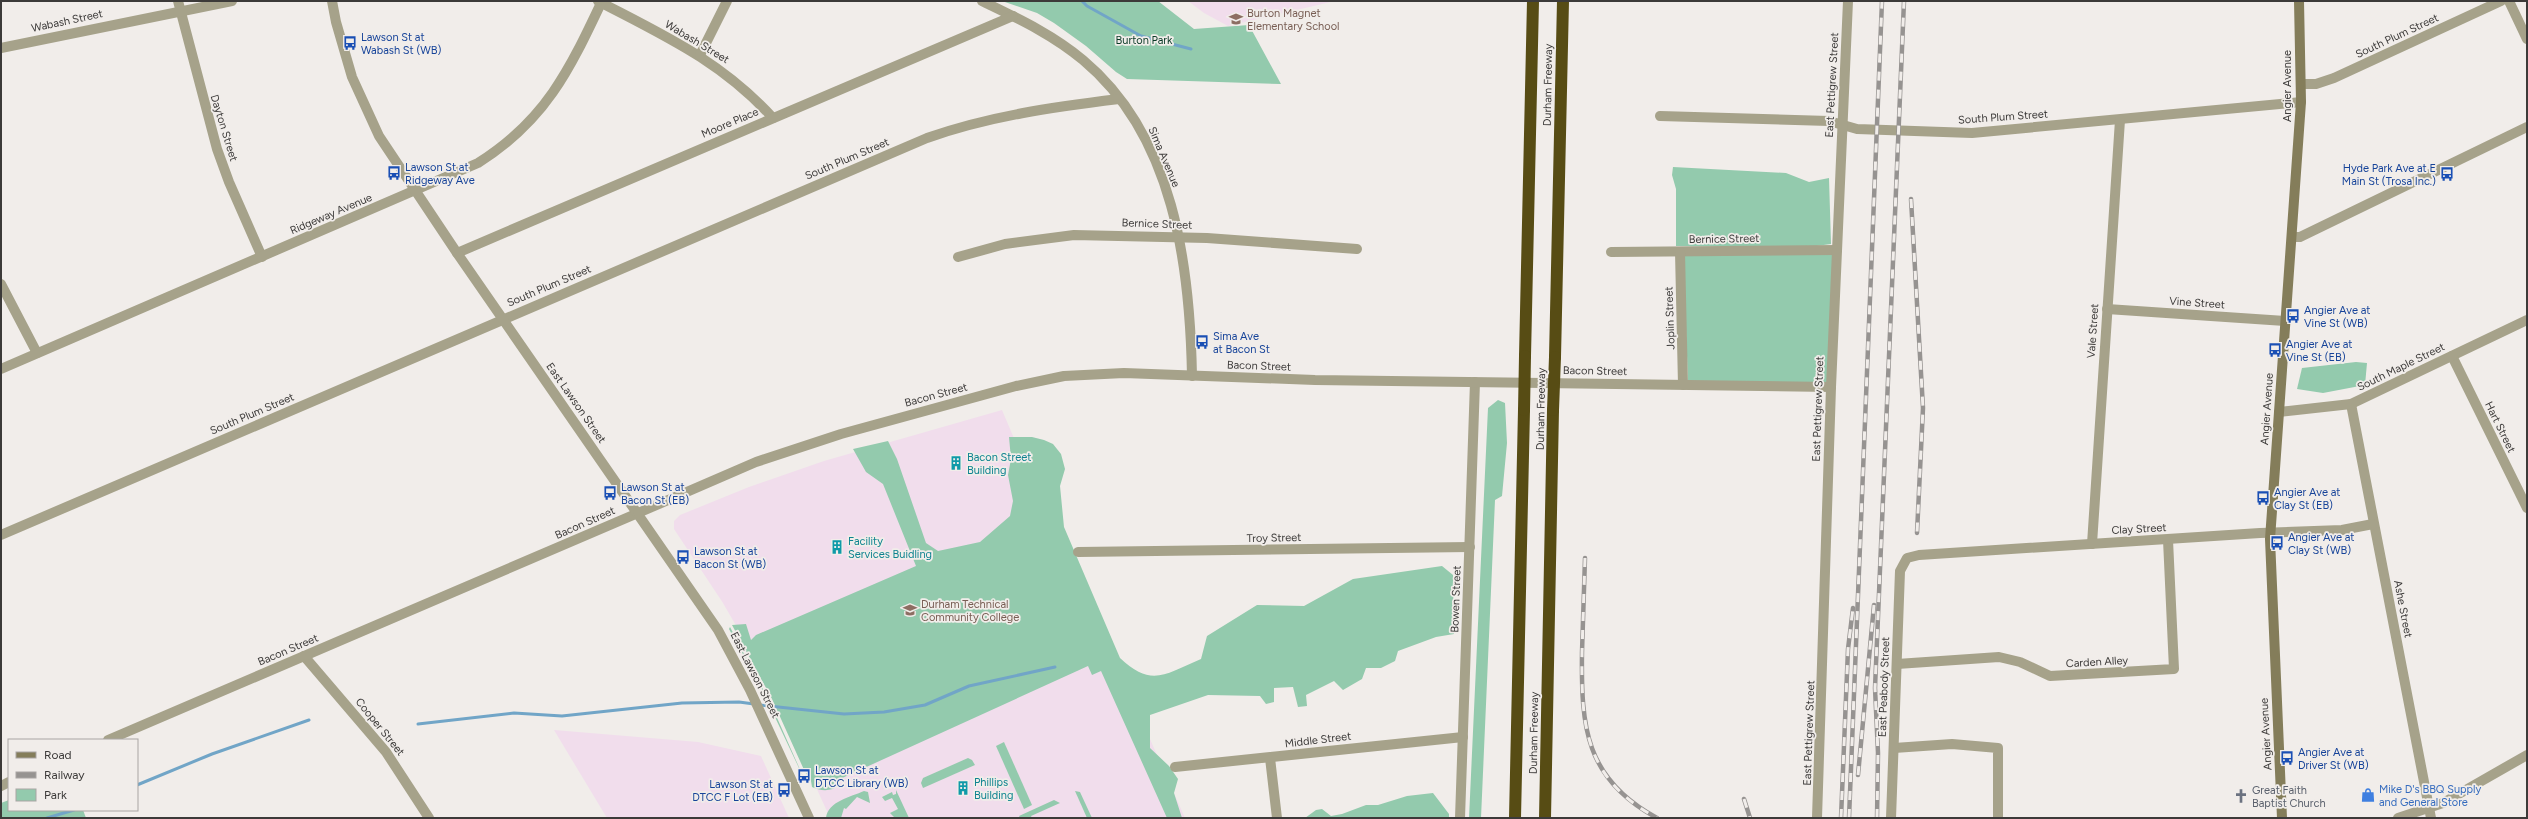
<svg xmlns="http://www.w3.org/2000/svg" width="2528" height="819" font-family="Figtree,sans-serif">
	<style>
		.education { fill: #f1ddec }
		.green { fill: #93caad }
		.lines { fill: none; stroke-linecap: round; stroke-linejoin: round }
		.stream { stroke: #71a5c7; stroke-width: 3 }
		.minor { stroke: #a6a28a; stroke-width: 10 }
		.tertiary { stroke: #a6a28a; stroke-width: 10 }
		.secondary { stroke: #847d5a; stroke-width: 10 }
		.motorway { stroke: #574c14; stroke-width: 12 }
		.rail-casing { stroke: #969391; stroke-width: 4.5 }
		.rail { stroke: #f1edea; stroke-width: 3; stroke-dasharray: 9; stroke-linecap: butt }
		.motorway-bridge { stroke: #574c14; stroke-width: 12 }
		.labels { text-anchor: middle; dominant-baseline: central; stroke-width: 3.5; stroke-linejoin: round; paint-order: stroke }
		.education-label { font-size: 11px; fill: #785e54; stroke: #f1edea; text-anchor: start }
		.street-label { font-size: 11px; fill: #3c3a39; stroke: #f1edea }
		.transit-label { font-size: 11px; fill: #164399; stroke: #f1edea; text-anchor: start }
		.park-label { font-size: 11px; fill: #083925; stroke: #f1edea }
		.culture-label { font-size: 11px; fill: #0d838f; stroke: #f1edea; text-anchor: start }
		.shop-label { font-size: 11px; fill: #366cbe; stroke: #f1edea; text-anchor: start }
		.worship-label { font-size: 11px; fill: #5b616d; stroke: #f1edea; text-anchor: start }
	</style>
	<rect width="100%" height="100%" fill="#f1edea"/>
	<g class="education">
		<polygon points="1188,1 1335,1 1228,26 1204,13"/>
		<polygon points="1002,410 1027,469 1030,468 1185,818 830,818 788,725 749,648 723,603 674,529 674,521 680,515 749,487 824,461"/>
		<polygon points="554,730 698,742 761,756 789,818 607,818"/>
	</g>
	<g class="green">
		<polygon points="1002,1 1158,1 1194,29 1249,25 1281,84 1127,79 1116,72 1086,46 1054,23 1037,13"/>
		<polygon points="1673,167 1786,173 1809,182 1829,178 1831,244 1809,247 1676,246 1676,189 1672,175"/>
		<polygon points="1834,253 1829,385 1688,381 1683,254"/>
		<polygon points="2356,362 2367,363 2365,385 2323,393 2297,389 2302,368"/>
		<polygon points="1498,400 1505,403 1507,443 1502,496 1495,500 1481,818 1469,818 1488,408"/>
		<path d="M1009 437H1032L1044 440 1053 444 1061 454 1065 469 1060 486 1064 527 1120 658C1152 688 1165 674 1201 659L1207 636 1257 605 1304 606 1353 579 1442 566 1453 575 1454 634 1436 637 1398 651 1395 661 1381 668H1366L1362 679 1343 690 1334 681 1306 695 1307 706 1298 707 1293 687 1274 688V702L1266 704 1260 696 1208 695 1150 715V748L1169 766 1178 779 1174 793 1182 818H1167L1101 671 1092 675 1088 666 840 779 839 785C832 792 820 791 812 787L811 781 805 772 772 699 732 625 746 624 751 640 756 635 916 566 883 484 866 472 853 449 888 441 897 459 926 543 938 551 980 542 1010 516 1013 501 1008 475 1011 459Z"/>
		<polygon points="730,627 770,702 806,783 759,683 729,629"/>
		<polygon points="1004,742 1032,805 1024,809 996,746"/>
		<polygon points="968,758 972,760 975,765 923,788 921,783 923,778"/>
		<polygon points="896,790 909,818 895,818 890,813 898,809 892,798 885,801 882,797 892,792 893,795 896,794"/>
		<path d="M864 791 868 792 870 803 857 797 846 809 844 808 841 818H826C828 801 851 797 864 791Z"/>
		<polygon points="1075,791 1080,792 1092,818 1087,818"/>
		<polygon points="1433,793 1449,814 1449,818 1305,818 1316,810 1322,809 1331,816 1342,814 1366,805 1378,805 1407,796"/>
		<polygon points="9,800 9,810 83,810 86,818 1,818 1,803"/>
		<polygon points="1054,800 1060,803 1031,816 1032,818 1020,818 1019,816"/>
	</g>
	<g class="lines">
		<g class="stream">
			<polyline points="1082,1 1087,6 1141,36 1191,49"/>
			<polyline points="760,705 844,714 884,712 925,705 969,686 1055,667"/>
			<polyline points="418,724 514,713 562,716 682,703 739,702 754,704"/>
			<polyline points="137,785 212,754 309,720"/>
			<polyline points="47,818 74,810"/>
		</g>
		<g class="minor">
			<polyline points="178,1 217,149 229,182 262,257"/>
			<path d="M598 1C665 36 721 61 773 118"/>
			<path d="M982 1C1017 18 1052 34 1083 60 1174 136 1190 265 1192 376"/>
			<polyline points="1,48 232,1"/>
			<polyline points="700,55 727,1"/>
			<polyline points="2301,84 2316,84 2334,78 2501,1"/>
			<polyline points="1660,116 1829,121 1857,129 1972,133 2301,102"/>
			<polyline points="1611,252 1837,250"/>
			<polyline points="1680,252 1683,385"/>
			<polyline points="457,253 1013,16"/>
			<polyline points="958,257 1005,244 1074,235 1207,238 1357,249"/>
			<polyline points="1,284 37,353"/>
			<polyline points="2107,309 2285,321"/>
			<polyline points="2452,356 2527,508"/>
			<path d="M1 369 478 163C545 121 569 71 602 1"/>
			<polyline points="2351,404 2431,818"/>
			<polyline points="2279,412 2351,404 2527,320"/>
			<path d="M1 535 927 138C989 116 1054 107 1119 99"/>
			<polyline points="2092,544 2120,120"/>
			<polyline points="1078,552 1470,547"/>
			<polyline points="304,656 386,752 429,818"/>
			<polyline points="1897,664 1999,657 2020,662 2050,676 2174,669 2168,540"/>
			<polyline points="108,740 638,513"/>
			<polyline points="1894,748 1952,744 1998,748 1998,818"/>
			<polyline points="1270,758 1277,818"/>
			<polyline points="1175,767 1463,737"/>
			<polyline points="1,786 9,782"/>
			<polyline points="1460,818 1475,382"/>
			<polyline points="1891,818 1900,571 1907,558 1919,555 2260,533 2342,530 2373,524"/>
		</g>
		<g class="tertiary">
			<polyline points="332,1 336,22 352,77 379,136 457,253 718,630 750,690 809,818"/>
			<polyline points="2509,1 2527,39"/>
			<polyline points="2292,237 2300,237 2527,127"/>
			<polyline points="638,513 756,462 841,434 1016,386 1064,376 1124,373 1315,380 1831,387"/>
			<polyline points="1817,818 1831,387 1848,1"/>
			<polyline points="2398,818 2443,803 2527,755"/>
		</g>
		<polyline class="secondary" points="2282,818 2270,539 2301,102 2299,1"/>
		<g class="motorway">
			<polyline points="1525,356 1533,1"/>
			<polyline points="1555,357 1563,1"/>
			<polyline points="1515,818 1524,410"/>
			<polyline points="1545,818 1553,410"/>
		</g>
		<defs>
			<g id="rail">
				<polyline points="1911,199 1923,408 1917,533"/>
				<path d="M1585 558C1584 589 1583 621 1582 652 1581 727 1585 779 1657 818"/>
				<polyline points="1858,775 1874,605"/>
				<polyline points="1744,799 1750,818"/>
				<polyline points="1841,818 1848,649 1853,608"/>
				<polyline points="1849,818 1882,1"/>
				<polyline points="1877,818 1878,753 1875,688 1904,1"/>
			</g>
		</defs>
		<use href="#rail" class="rail-casing"/>
		<use href="#rail" class="rail"/>
		<g class="motorway-bridge">
			<polyline points="1524,410 1525,356"/>
			<polyline points="1553,410 1555,357"/>
		</g>
	</g>
	<defs>
		<symbol id="school-bare" viewBox="-9 -9 18 18"><path d="M0-5L7-2L0 1L-7-2ZM-4 1L0 2.5L4 1V4Q0 6-4 4Z" fill="#8d6e63" stroke="#f1edea" stroke-width="2.5" paint-order="stroke"/></symbol>
		<symbol id="bus-bare" viewBox="-9 -9 18 18"><path d="M-5-6H5V4H4V6H2V4H-2V6H-4V4H-5ZM-3.5-4V0h7V-4ZM-3.5 1.2v1.5H-2V1.2ZM2 1.2v1.5H3.5V1.2Z" fill="#1a4fb4" stroke="#f1edea" stroke-width="2.5" paint-order="stroke"/></symbol>
		<symbol id="building-bare" viewBox="-9 -9 18 18"><path d="M-4-6H4V6H1V3H-1V6H-4ZM-2.5-4.3h1.7v1.8h-1.7ZM.8-4.3h1.7v1.8H.8ZM-2.5-1h1.7V.8h-1.7ZM.8-1h1.7V.8H.8Z" fill="#0f9aa8" stroke="#f1edea" stroke-width="2.5" paint-order="stroke"/></symbol>
		<symbol id="university-bare" viewBox="-9 -9 18 18"><path d="M0-5L7-2L0 1L-7-2ZM-4 1L0 2.5L4 1V4Q0 6-4 4Z" fill="#8d6e63" stroke="#f1edea" stroke-width="2.5" paint-order="stroke"/></symbol>
		<symbol id="shop-bare" viewBox="-9 -9 18 18"><path d="M-5-2.5h2.3a2.7 3.5 0 0 1 5.4 0H5L5.5 6h-11ZM-1.5-2.5h3a1.5 2.3 0 0 0-3 0Z" fill="#3f7fe0" stroke="#f1edea" stroke-width="2.5" paint-order="stroke"/></symbol>
		<symbol id="church-bare" viewBox="-9 -9 18 18"><path d="M-1.2-6h2.4v3.5h3.3v2.4h-3.3V6h-2.4V-.1h-3.3v-2.4h3.3Z" fill="#6b7280" stroke="#f1edea" stroke-width="2.5" paint-order="stroke"/></symbol>
	</defs>
	<g fill-rule="evenodd">
		<use href="#school-bare" x="1226" y="9" width="20" height="20"/>
		<use href="#bus-bare" x="340" y="33" width="20" height="20"/>
		<use href="#bus-bare" x="384" y="163" width="20" height="20"/>
		<use href="#bus-bare" x="2437" y="164" width="20" height="20"/>
		<use href="#bus-bare" x="2283" y="306" width="20" height="20"/>
		<use href="#bus-bare" x="1192" y="332" width="20" height="20"/>
		<use href="#bus-bare" x="2265" y="340" width="20" height="20"/>
		<use href="#building-bare" x="946" y="453" width="20" height="20"/>
		<use href="#bus-bare" x="600" y="483" width="20" height="20"/>
		<use href="#bus-bare" x="2253" y="488" width="20" height="20"/>
		<use href="#bus-bare" x="2267" y="533" width="20" height="20"/>
		<use href="#building-bare" x="827" y="537" width="20" height="20"/>
		<use href="#bus-bare" x="673" y="547" width="20" height="20"/>
		<use href="#university-bare" x="900" y="600" width="20" height="20"/>
		<use href="#bus-bare" x="2277" y="748" width="20" height="20"/>
		<use href="#bus-bare" x="794" y="766" width="20" height="20"/>
		<use href="#building-bare" x="953" y="778" width="20" height="20"/>
		<use href="#bus-bare" x="774" y="780" width="20" height="20"/>
		<use href="#shop-bare" x="2358" y="785" width="20" height="20"/>
		<use href="#church-bare" x="2231" y="786" width="20" height="20"/>
	</g>
	<g class="labels">
		<g class="education-label">
			<text x="1247" y="13">Burton Magnet<tspan x="1247" dy="13">Elementary School</tspan></text>
			<text x="921" y="604">Durham Technical<tspan x="921" dy="13">Community College</tspan></text>
		</g>
		<g class="street-label">
			<text transform="translate(67 21) rotate(-12)">Wabash Street</text>
			<text transform="translate(2397 36) rotate(-25)">South Plum Street</text>
			<text transform="translate(697 42) rotate(31)">Wabash Street</text>
			<text transform="translate(1548 85) rotate(-89)">Durham Freeway</text>
			<text transform="translate(1832 85) rotate(-87)">East Pettigrew Street</text>
			<text transform="translate(2287 86) rotate(-90)">Angier Avenue</text>
			<text transform="translate(2003 117) rotate(-4)">South Plum Street</text>
			<text transform="translate(730 123) rotate(-23)">Moore Place</text>
			<text transform="translate(224 128) rotate(73)">Dayton Street</text>
			<text transform="translate(1164 157) rotate(67)">Sima Avenue</text>
			<text transform="translate(847 159) rotate(-23)">South Plum Street</text>
			<text transform="translate(331 214) rotate(-23)">Ridgeway Avenue</text>
			<text transform="translate(1157 224) rotate(2)">Bernice Street</text>
			<text transform="translate(1724 239) rotate(-1)">Bernice Street</text>
			<text transform="translate(549 286) rotate(-23)">South Plum Street</text>
			<text transform="translate(2197 303) rotate(4)">Vine Street</text>
			<text transform="translate(1670 318) rotate(-92)">Joplin Street</text>
			<text transform="translate(2093 331) rotate(-86)">Vale Street</text>
			<text transform="translate(1259 366) rotate(2)">Bacon Street</text>
			<text transform="translate(2401 367) rotate(-26)">South Maple Street</text>
			<text transform="translate(1595 371) rotate(1)">Bacon Street</text>
			<text transform="translate(936 395) rotate(-15)">Bacon Street</text>
			<text transform="translate(576 403) rotate(55)">East Lawson Street</text>
			<text transform="translate(1541 409) rotate(-89)">Durham Freeway</text>
			<text transform="translate(1818 409) rotate(-88)">East Pettigrew Street</text>
			<text transform="translate(2267 409) rotate(-86)">Angier Avenue</text>
			<text transform="translate(252 414) rotate(-23)">South Plum Street</text>
			<text transform="translate(2500 427) rotate(64)">Hart Street</text>
			<text transform="translate(585 523) rotate(-24)">Bacon Street</text>
			<text transform="translate(2139 529) rotate(-3)">Clay Street</text>
			<text transform="translate(1274 538) rotate(-1)">Troy Street</text>
			<text transform="translate(1456 599) rotate(-88)">Bowen Street</text>
			<text transform="translate(2403 609) rotate(79)">Ashe Street</text>
			<text transform="translate(288 650) rotate(-23)">Bacon Street</text>
			<text transform="translate(2097 662) rotate(-3)">Carden Alley</text>
			<text transform="translate(755 675) rotate(63)">East Lawson Street</text>
			<text transform="translate(1884 687) rotate(-88)">East Peabody Street</text>
			<text transform="translate(380 727) rotate(51)">Cooper Street</text>
			<text transform="translate(1534 733) rotate(-89)">Durham Freeway</text>
			<text transform="translate(1809 733) rotate(-88)">East Pettigrew Street</text>
			<text transform="translate(2266 734) rotate(-93)">Angier Avenue</text>
			<text transform="translate(1318 740) rotate(-7)">Middle Street</text>
		</g>
		<g class="transit-label">
			<text x="361" y="37">Lawson St at<tspan x="361" dy="13">Wabash St (WB)</tspan></text>
			<text x="405" y="167">Lawson St at<tspan x="405" dy="13">Ridgeway Ave</tspan></text>
			<text x="2436" y="168" text-anchor="end">Hyde Park Ave at E<tspan x="2436" dy="13">Main St (Trosa Inc.)</tspan></text>
			<text x="2304" y="310">Angier Ave at<tspan x="2304" dy="13">Vine St (WB)</tspan></text>
			<text x="1213" y="336">Sima Ave<tspan x="1213" dy="13">at Bacon St</tspan></text>
			<text x="2286" y="344">Angier Ave at<tspan x="2286" dy="13">Vine St (EB)</tspan></text>
			<text x="621" y="487">Lawson St at<tspan x="621" dy="13">Bacon St (EB)</tspan></text>
			<text x="2274" y="492">Angier Ave at<tspan x="2274" dy="13">Clay St (EB)</tspan></text>
			<text x="2288" y="537">Angier Ave at<tspan x="2288" dy="13">Clay St (WB)</tspan></text>
			<text x="694" y="551">Lawson St at<tspan x="694" dy="13">Bacon St (WB)</tspan></text>
			<text x="2298" y="752">Angier Ave at<tspan x="2298" dy="13">Driver St (WB)</tspan></text>
			<text x="815" y="770">Lawson St at<tspan x="815" dy="13">DTCC Library (WB)</tspan></text>
			<text x="773" y="784" text-anchor="end">Lawson St at<tspan x="773" dy="13">DTCC F Lot (EB)</tspan></text>
		</g>
		<g class="park-label">
			<text x="1144" y="40">Burton Park</text>
		</g>
		<g class="culture-label">
			<text x="967" y="457">Bacon Street<tspan x="967" dy="13">Building</tspan></text>
			<text x="848" y="541">Facility<tspan x="848" dy="13">Services Buidling</tspan></text>
			<text x="974" y="782">Phillips<tspan x="974" dy="13">Building</tspan></text>
		</g>
		<g class="shop-label">
			<text x="2379" y="789">Mike D's BBQ Supply<tspan x="2379" dy="13">and General Store</tspan></text>
		</g>
		<g class="worship-label">
			<text x="2252" y="790">Great Faith<tspan x="2252" dy="13">Baptist Church</tspan></text>
		</g>
	</g>
	<rect width="2528" height="819" fill="none" stroke="#3c3a39" stroke-width="4"/>
	<rect x="8" y="739" width="130" height="72" fill="#f1edea" stroke="#a9a5a3"/>
	<rect x="16" y="752" width="20" height="6" fill="#847d5a" stroke="#a9a5a3"/>
	<text x="44" y="759" font-size="12" fill="#3c3a39">Road</text>
	<rect x="16" y="772" width="20" height="6" fill="#969391" stroke="#a9a5a3"/>
	<text x="44" y="779" font-size="12" fill="#3c3a39">Railway</text>
	<rect x="16" y="789" width="20" height="12" fill="#93caad" stroke="#a9a5a3"/>
	<text x="44" y="799" font-size="12" fill="#3c3a39">Park</text>
</svg>
